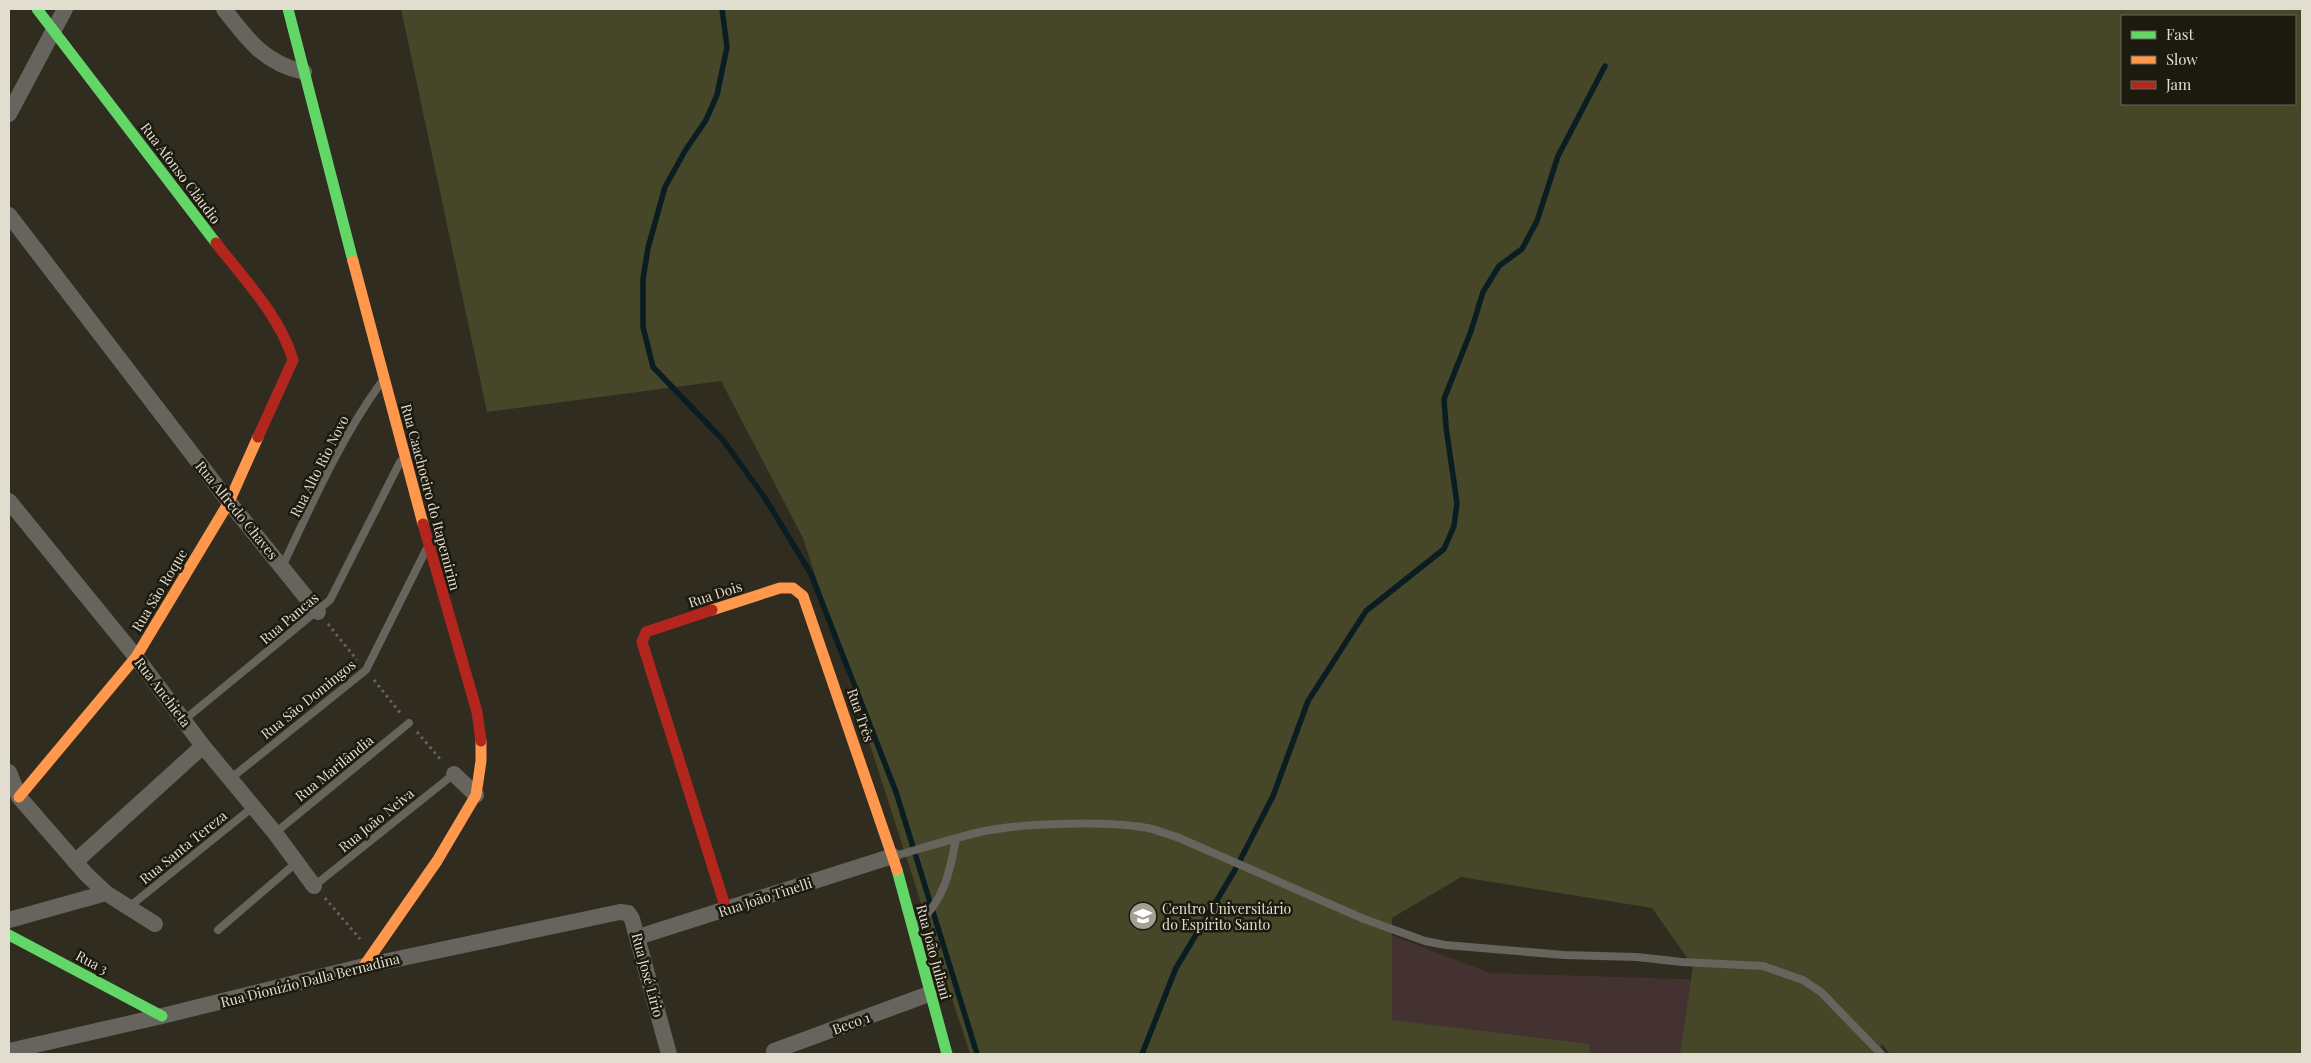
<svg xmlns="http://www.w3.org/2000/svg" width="2311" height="1063" font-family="'Playfair Display',serif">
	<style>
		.education { fill: #443131 }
		.green { fill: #464628; fill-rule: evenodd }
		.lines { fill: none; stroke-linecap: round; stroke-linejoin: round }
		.stream { stroke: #091d22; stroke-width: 5.5 }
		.path { stroke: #68645d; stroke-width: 3; stroke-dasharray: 2.5 4; stroke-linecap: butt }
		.lane { stroke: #67635d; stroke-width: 8 }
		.street { stroke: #67635d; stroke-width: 16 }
		.fast { stroke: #63d668; stroke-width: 11 }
		.slow { stroke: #ff974d; stroke-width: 11 }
		.jam { stroke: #b3261e; stroke-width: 11 }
		.labels { text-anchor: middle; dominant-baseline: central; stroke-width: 5; stroke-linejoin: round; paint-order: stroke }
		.street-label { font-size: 14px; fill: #e1ddcf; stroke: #1c190e }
		.poi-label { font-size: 14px; fill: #e1ddcf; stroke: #1c190e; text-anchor: start }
	</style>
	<rect width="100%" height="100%" fill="#312c20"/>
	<polygon class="education" points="1138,838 1490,973 1777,982 1848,1054 989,1054"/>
	<path class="green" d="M401 9H2302V1054H1890L1882 1044 1878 1054H1680L1693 966 1652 908 1461 877 1392 918V1020L1589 1044 1590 1054H970L803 538 721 381 487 412ZM2122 16H2295V104H2122Z"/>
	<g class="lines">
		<g class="stream">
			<polyline points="722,9 727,47 717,95 706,120 685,151 665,187 648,248 643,279 643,327 653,367 723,440 765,498 811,574 896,792 977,1054"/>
			<polyline points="1142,1054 1176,968 1235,870 1273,796 1308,701 1366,611 1444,549 1454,526 1457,503 1446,427 1444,399 1471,331 1483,292 1499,266 1522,249 1537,221 1558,156 1605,66"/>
		</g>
		<g class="path">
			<polyline points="328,624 357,660"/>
			<polyline points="374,680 401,714"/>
			<polyline points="417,732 442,761"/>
			<polyline points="325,898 360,939"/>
		</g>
		<g class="lane">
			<path d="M282 567C312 504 339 441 380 384"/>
			<polyline points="184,720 330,600 400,462"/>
			<polyline points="230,779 366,670 426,550"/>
			<polyline points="275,833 409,723"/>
			<path d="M895 856C923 848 951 839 980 832 1021 823 1111 820 1152 829 1160 831 1169 835 1177 837L1364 919 1425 941 1445 945 1564 955 1637 957 1682 962 1763 966 1803 980 1821 992 1881 1054"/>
			<polyline points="314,886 454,774"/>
			<polyline points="129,907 253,807"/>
			<path d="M915 927C944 900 949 876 956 839"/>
			<polyline points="218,930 297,862"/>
		</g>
		<g class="street">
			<path d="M224 9C248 40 264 63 304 72"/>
			<polyline points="9,114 65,9"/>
			<polyline points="9,215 229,502 318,612"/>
			<polyline points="9,501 136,657 203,746 275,833 314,886"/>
			<polyline points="9,772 19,797 86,874 106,893 155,924"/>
			<polyline points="454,774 476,795"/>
			<polyline points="75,862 203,746"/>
			<polyline points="9,920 106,893"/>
			<polyline points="638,937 893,856"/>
			<polyline points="9,1051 162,1016 364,966 620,912 628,913 632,919 669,1054"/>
			<polyline points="774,1051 929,994"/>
		</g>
		<g class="fast">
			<polyline points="37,9 216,243"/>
			<polyline points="288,9 353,261"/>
			<polyline points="897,870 947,1054"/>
			<polyline points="9,935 162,1016"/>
		</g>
		<g class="slow">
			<polyline points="353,261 423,524"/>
			<polyline points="712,610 780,588 793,588 803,596 897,870"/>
			<polyline points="19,797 136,657 229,502 258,437"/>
			<polyline points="364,966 437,861 476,795 481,761 481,741"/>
		</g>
		<g class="jam">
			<path d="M216 243C244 279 280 316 293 360L258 437"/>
			<polyline points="423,524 477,712 481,741"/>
			<polyline points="712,610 646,632 642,642 726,909"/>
		</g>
	</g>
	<defs>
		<symbol id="university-disc" viewBox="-11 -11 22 22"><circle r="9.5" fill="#a39f92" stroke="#1c190e"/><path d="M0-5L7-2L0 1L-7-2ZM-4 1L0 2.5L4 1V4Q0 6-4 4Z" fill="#fff"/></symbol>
	</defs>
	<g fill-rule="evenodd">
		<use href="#university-disc" x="1127" y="900" width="32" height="32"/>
	</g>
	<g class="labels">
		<g class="street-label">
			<text transform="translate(181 173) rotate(53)">Rua Afonso Cláudio</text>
			<text transform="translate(319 466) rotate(-63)">Rua Alto Rio Novo</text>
			<text transform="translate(431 497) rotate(75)">Rua Caachoeiro do Itapemirim</text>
			<text transform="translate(237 510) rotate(51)">Rua Alfredo Chaves</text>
			<text transform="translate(159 590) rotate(-59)">Rua São Roque</text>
			<text transform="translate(715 594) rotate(-18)">Rua Dois</text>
			<text transform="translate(289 618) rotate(-40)">Rua Pancas</text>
			<text transform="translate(163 692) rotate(53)">Rua Anchieta</text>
			<text transform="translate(308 699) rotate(-39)">Rua São Domingos</text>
			<text transform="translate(861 715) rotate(71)">Rua Três</text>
			<text transform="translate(334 768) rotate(-39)">Rua Marilândia</text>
			<text transform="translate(376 820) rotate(-39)">Rua João Neiva</text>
			<text transform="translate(183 847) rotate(-39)">Rua Santa Tereza</text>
			<text transform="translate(765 897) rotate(-18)">Rua João Tinelli</text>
			<text transform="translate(934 952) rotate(75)">Rua João Juliani</text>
			<text transform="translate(92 962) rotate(28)">Rua 3</text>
			<text transform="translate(648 975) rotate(75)">Rua José Lírio</text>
			<text transform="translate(310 980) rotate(-14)">Rua Dionízio Dalla Bernadina</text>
			<text transform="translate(851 1023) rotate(-20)">Beco 1</text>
		</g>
		<g class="poi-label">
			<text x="1162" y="908">Centro Universitário<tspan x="1162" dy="16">do Espírito Santo</tspan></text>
		</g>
	</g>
	<rect width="2311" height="1063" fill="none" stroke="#e1ddcf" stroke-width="20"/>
	<rect x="2121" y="15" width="175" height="90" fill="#1c190e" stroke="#6b675b"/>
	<rect x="2131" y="31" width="25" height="8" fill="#63d668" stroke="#6b675b"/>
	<text x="2166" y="40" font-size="15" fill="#e1ddcf">Fast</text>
	<rect x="2131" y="56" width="25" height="8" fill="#ff974d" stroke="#6b675b"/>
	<text x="2166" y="65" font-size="15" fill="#e1ddcf">Slow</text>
	<rect x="2131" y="81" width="25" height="8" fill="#b3261e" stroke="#6b675b"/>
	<text x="2166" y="90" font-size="15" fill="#e1ddcf">Jam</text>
</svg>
